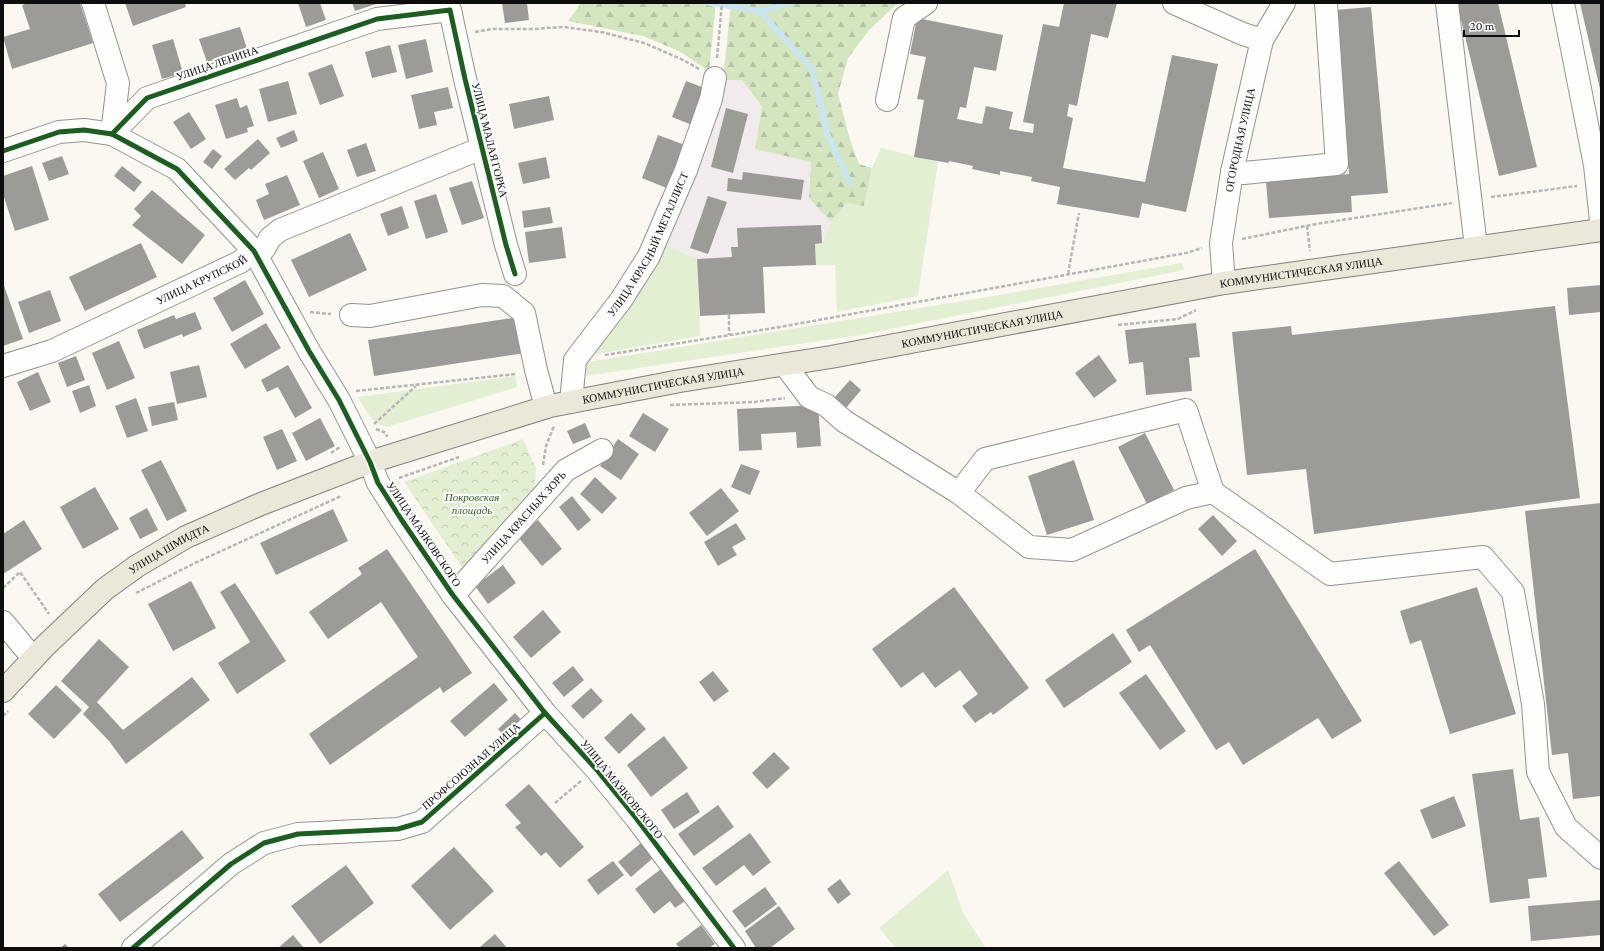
<svg xmlns="http://www.w3.org/2000/svg" width="1604" height="951" font-family="'Crimson Pro',serif">
	<style>
		.industrial { fill: #f1ebee }
		.grass { fill: #e3efd2 }
		.forest { fill: url(#forest-firs) }
		.park { fill: url(#park-crowns) }
		.lines { fill: none; stroke-linecap: round; stroke-linejoin: round }
		.stream { stroke: #c9e4f2; stroke-width: 5.5 }
		.building { fill: #9d9b97 }
		.minor-casing { stroke: #949390; stroke-width: 24 }
		.major-casing { stroke: #81807d; stroke-width: 24 }
		.path { stroke: #b8b7b6; stroke-width: 2.5; stroke-dasharray: 4 2; stroke-linecap: butt }
		.minor { stroke: #fefefd; stroke-width: 22 }
		.major { stroke: #ebe7d9; stroke-width: 22 }
		.cycleway-casing { stroke: #fff; stroke-width: 8 }
		.cycleway { stroke: #1b5e20; stroke-width: 5 }
		.labels { text-anchor: middle; dominant-baseline: central; stroke-width: 4; stroke-linejoin: round; paint-order: stroke }
		.street-label { font-size: 11px; fill: #0d0d0d; stroke: #fff }
		.park-label { font-size: 11px; font-style: italic; fill: #2d6120; stroke: #fff }
	</style>
	<defs>
		<pattern id="forest-firs" width="22" height="20" patternUnits="userSpaceOnUse"><rect width="22" height="20" fill="#d4e6c0"/><path d="M5 1l3.5 6h-7zM16 11l3.5 6h-7z" fill="#b5c4a4"/></pattern>
		<pattern id="park-crowns" width="20" height="18" patternUnits="userSpaceOnUse"><rect width="20" height="18" fill="#e3efd2"/><path d="M2 6a3 3 0 1 1 6 0M12 15a3 3 0 1 1 6 0" fill="none" stroke="#c2ccb3"/></pattern>
	</defs>
	<rect width="100%" height="100%" fill="#faf8f1"/>
	<polygon class="industrial" points="723,80 742,80 762,108 755,149 811,162 809,198 831,222 822,243 732,247 732,257 697,259 665,244"/>
	<g class="grass">
		<polygon points="881,148 938,162 918,296 837,312 835,265 816,265 815,244 822,243 831,222 846,203 864,206 872,168"/>
		<polygon points="665,244 697,259 700,336 585,356"/>
		<polygon points="1182,263 1184,270 860,335 585,376 582,363 988,297"/>
		<path d="M515 376 517 387 387 427C371 424 366 410 358 397Z"/>
		<polygon points="948,870 964,915 986,948 896,948 879,928"/>
	</g>
	<g class="forest">
		<polygon points="581,3 716,3 709,71 679,51 643,36 568,21"/>
		<polygon points="731,3 898,3 869,30 848,58 838,94 850,140 859,164 872,168 864,206 846,203 831,222 809,198 811,162 755,149 762,107 742,80 723,80"/>
	</g>
	<polygon class="park" points="523,439 536,468 534,498 466,573 404,482"/>
	<g class="lines">
		<g class="stream">
			<polyline points="709,3 760,11 792,3"/>
			<polyline points="760,11 812,69 827,133 850,184"/>
		</g>
	</g>
	<g class="building">
		<polygon points="28,3 80,3 93,43 12,69 3,37 30,29 22,5"/>
		<polygon points="125,3 185,3 186,7 133,26"/>
		<polygon points="298,3 320,3 326,20 306,27"/>
		<polygon points="352,3 375,3 376,4 355,11"/>
		<polygon points="502,3 527,3 529,20 505,23"/>
		<polygon points="1064,3 1117,3 1108,38 1091,34 1077,106 1069,104 1067,116 1073,118 1063,168 1145,182 1172,55 1218,64 1186,212 1142,203 1139,218 1057,204 1060,187 1031,181 1032,177 1000,171 1000,175 972,169 973,166 949,161 949,163 914,157 924,100 917,99 926,57 910,54 917,18 1003,35 996,71 974,67 966,108 960,107 957,119 982,124 986,106 1013,112 1009,129 1033,133 1034,124 1023,122 1043,24 1059,27"/>
		<polygon points="1457,3 1498,3 1537,167 1499,176"/>
		<polygon points="1580,3 1601,3 1601,89 1600,89"/>
		<polygon points="1371,7 1388,193 1351,196 1352,212 1269,218 1266,182 1349,174 1335,10"/>
		<polygon points="240,27 247,49 207,62 199,39"/>
		<polygon points="173,39 183,73 162,79 152,45"/>
		<polygon points="426,39 433,72 406,79 398,45"/>
		<polygon points="390,45 397,72 372,78 365,52"/>
		<polygon points="332,64 344,96 320,105 308,73"/>
		<polygon points="288,81 297,114 268,122 259,89"/>
		<polygon points="686,81 707,89 692,125 672,117"/>
		<polygon points="448,87 453,108 434,112 437,125 419,129 411,95"/>
		<polygon points="549,96 554,120 514,129 509,104"/>
		<polygon points="237,98 240,108 247,105 254,126 247,128 248,132 226,139 215,105"/>
		<polygon points="726,108 748,114 733,173 711,167"/>
		<polygon points="189,112 206,139 191,149 173,122"/>
		<polygon points="294,130 298,141 281,148 276,138"/>
		<polygon points="658,135 685,145 669,189 642,178"/>
		<polygon points="258,139 270,153 251,170 249,168 235,180 224,169"/>
		<polygon points="366,143 376,171 357,177 347,150"/>
		<polygon points="213,149 222,156 212,169 203,162"/>
		<polygon points="323,152 339,189 319,198 303,161"/>
		<polygon points="62,156 69,174 49,181 42,163"/>
		<polygon points="546,157 550,178 523,184 518,163"/>
		<polygon points="32,166 49,220 15,231 3,194 3,176"/>
		<polygon points="122,166 142,182 134,192 114,176"/>
		<polygon points="743,172 804,180 801,200 727,191 728,178 742,180"/>
		<polygon points="287,175 300,205 264,220 256,200 269,194 265,184"/>
		<polygon points="472,181 484,218 462,225 449,188"/>
		<polygon points="152,190 205,235 182,264 132,225 141,216 134,209"/>
		<polygon points="436,194 448,232 426,239 414,201"/>
		<polygon points="708,196 727,202 708,254 690,248"/>
		<polygon points="402,206 409,228 388,236 380,214"/>
		<polygon points="550,207 553,223 524,228 522,211"/>
		<polygon points="821,225 822,243 815,244 816,265 763,267 765,313 700,316 697,259 732,257 731,247 738,247 737,228"/>
		<polygon points="562,227 566,258 529,263 525,232"/>
		<polygon points="350,233 367,270 309,297 291,260"/>
		<polygon points="141,243 157,277 85,311 69,277"/>
		<polygon points="245,280 264,314 232,332 213,298"/>
		<polygon points="3,283 23,339 3,346"/>
		<polygon points="1601,285 1601,312 1569,315 1567,288"/>
		<polygon points="50,290 61,321 29,333 18,302"/>
		<polygon points="1555,306 1580,498 1314,534 1306,469 1247,475 1232,332 1291,326 1292,335"/>
		<polygon points="195,312 202,329 183,337 182,334 144,349 137,330 174,315 176,319"/>
		<polygon points="519,317 525,353 374,376 368,340"/>
		<polygon points="266,323 281,348 245,369 230,344"/>
		<polygon points="1196,323 1200,357 1189,358 1192,391 1146,395 1143,362 1129,364 1125,330"/>
		<polygon points="119,341 135,378 107,390 92,353"/>
		<polygon points="1099,355 1117,381 1094,398 1075,373"/>
		<polygon points="76,356 85,380 67,387 58,363"/>
		<polygon points="199,365 207,397 177,404 170,372"/>
		<polygon points="288,365 312,408 295,418 278,387 267,392 261,380"/>
		<polygon points="38,372 51,402 30,411 17,382"/>
		<polygon points="850,380 861,390 846,408 834,398"/>
		<polygon points="89,385 96,406 80,413 72,391"/>
		<polygon points="136,398 148,431 127,438 115,406"/>
		<polygon points="174,402 178,420 152,426 148,407"/>
		<polygon points="818,405 821,446 797,448 796,432 761,434 762,450 739,451 737,409"/>
		<polygon points="643,413 669,429 655,452 629,436"/>
		<polygon points="320,418 335,446 306,461 292,433"/>
		<polygon points="585,423 591,437 573,444 567,431"/>
		<polygon points="282,429 297,461 277,470 263,437"/>
		<polygon points="1145,433 1174,490 1147,504 1118,447"/>
		<polygon points="618,439 639,454 621,480 600,466"/>
		<polygon points="161,460 187,511 167,521 141,470"/>
		<polygon points="1074,460 1094,520 1047,535 1028,476"/>
		<polygon points="741,464 760,471 750,495 731,487"/>
		<polygon points="595,477 617,498 602,514 580,494"/>
		<polygon points="95,487 119,529 83,549 60,507"/>
		<polygon points="721,488 739,511 707,536 689,513"/>
		<polygon points="572,496 591,520 578,531 559,507"/>
		<polygon points="1601,503 1601,796 1573,799 1568,753 1552,755 1525,511"/>
		<polygon points="147,508 158,530 140,539 129,518"/>
		<polygon points="333,509 348,541 276,575 260,543"/>
		<polygon points="1213,515 1237,541 1222,556 1198,529"/>
		<polygon points="24,520 42,549 3,574 3,534"/>
		<polygon points="538,520 562,549 542,566 518,537"/>
		<polygon points="736,523 746,539 732,547 737,555 718,566 704,542"/>
		<polygon points="387,549 472,673 443,693 440,687 330,765 309,734 418,657 381,602 328,639 309,612 362,574 358,568"/>
		<polygon points="1255,549 1362,721 1332,739 1318,718 1243,765 1229,742 1216,750 1150,645 1139,652 1126,630"/>
		<polygon points="503,565 516,583 488,604 475,586"/>
		<polygon points="191,581 216,628 173,651 148,604"/>
		<polygon points="235,583 286,661 237,694 218,663 250,642 220,592"/>
		<polygon points="954,587 1029,688 993,715 991,712 975,723 962,706 978,694 960,670 935,688 923,672 901,688 872,649"/>
		<polygon points="1477,587 1516,714 1450,734 1421,640 1410,644 1400,611"/>
		<polygon points="543,610 561,632 531,658 513,637"/>
		<polygon points="1113,633 1132,662 1064,708 1045,680"/>
		<polygon points="99,639 129,667 97,702 123,730 192,677 210,700 126,764 109,741 83,714 89,707 61,681"/>
		<polygon points="573,666 584,680 564,697 552,683"/>
		<polygon points="713,671 729,691 714,702 699,682"/>
		<polygon points="1146,674 1186,731 1160,750 1119,693"/>
		<polygon points="494,683 508,700 465,737 450,721"/>
		<polygon points="56,685 82,710 54,739 28,714"/>
		<polygon points="591,688 603,701 583,719 571,706"/>
		<polygon points="515,713 523,722 506,738 498,729"/>
		<polygon points="631,713 646,729 619,754 604,738"/>
		<polygon points="664,736 688,768 651,797 627,765"/>
		<polygon points="774,752 790,768 767,789 752,773"/>
		<polygon points="1513,769 1520,820 1539,817 1547,877 1528,879 1530,898 1490,903 1472,774"/>
		<polygon points="529,784 584,847 560,868 546,852 541,856 515,827 521,823 505,805"/>
		<polygon points="687,792 700,812 674,829 661,810"/>
		<polygon points="1454,796 1466,826 1432,839 1420,810"/>
		<polygon points="718,805 734,827 694,856 678,834"/>
		<polygon points="182,830 204,858 120,922 98,894"/>
		<polygon points="750,833 771,862 753,876 744,865 716,886 702,868"/>
		<polygon points="641,843 653,858 631,877 618,862"/>
		<polygon points="454,847 494,891 450,930 411,886"/>
		<polygon points="613,861 624,875 598,895 587,880"/>
		<polygon points="1399,861 1449,925 1434,936 1384,873"/>
		<polygon points="346,865 374,903 320,944 291,906"/>
		<polygon points="661,869 685,901 675,908 670,901 654,914 635,889"/>
		<polygon points="840,879 851,894 838,904 827,889"/>
		<polygon points="765,887 777,904 745,928 732,911"/>
		<polygon points="1601,900 1601,935 1531,941 1528,906"/>
		<polygon points="779,906 795,929 770,948 756,948 745,931"/>
		<polygon points="701,925 715,944 709,948 680,948 676,944"/>
		<polygon points="495,934 507,948 481,948 480,947"/>
		<polygon points="293,935 304,948 278,948"/>
		<polygon points="65,944 69,948 60,948"/>
	</g>
	<g class="lines">
		<defs>
			<g id="minor">
				<polyline points="93,3 118,83 112,134"/>
				<polyline points="1174,3 1243,34 1262,40"/>
				<polyline points="1447,3 1476,247"/>
				<polyline points="1563,3 1595,165 1601,221"/>
				<polyline points="887,100 904,18 926,3"/>
				<polyline points="112,134 147,98 377,19 450,10 465,79 506,245 515,274"/>
				<polyline points="3,151 59,132 84,130 112,134 177,169 254,251 309,351 339,400 370,462 378,483 401,519 452,594 545,713 596,769 636,818 734,948"/>
				<polyline points="1232,172 1244,173 1337,164 1326,3"/>
				<path id="s1" d="M1224 283 1221 243 1232 172 1262 40 1284 3"/>
				<polyline points="351,315 370,316 482,295 503,296 524,313 536,370 546,407"/>
				<polyline points="785,365 809,397 826,405 844,421 959,493 1029,547 1072,550 1186,498 1213,492 1330,574 1483,557 1513,592 1533,704 1538,772 1566,827 1601,858"/>
				<path id="s2" d="M3 366 52 351 240 262 254 251 264 249 270 238 280 230 482 148"/>
				<path id="s3" d="M571 402 575 360 621 300 649 256 686 170 711 99 715 78"/>
				<polyline points="959,493 985,459 1186,410 1213,492"/>
				<path id="s4" d="M452 594 459 589 566 470 602 450"/>
				<polyline points="3,622 33,658"/>
				<polyline points="133,948 231,864 264,843 298,834 398,829 422,822 545,713"/>
			</g>
			<g id="major">
				<path id="s5" d="M3 691 45 646 105 589 137 566 186 537 261 504 370 462 550 406 680 381 831 357 1224 283 1601 230"/>
			</g>
		</defs>
		<use href="#minor" class="minor-casing"/>
		<use href="#major" class="major-casing"/>
		<g class="path">
			<polyline points="475,32 492,29 533,29 564,27 601,32 644,43 681,59 699,69"/>
			<polyline points="717,58 722,3"/>
			<polyline points="1491,197 1577,186"/>
			<polyline points="1307,226 1310,251"/>
			<polyline points="1242,239 1316,224 1452,203"/>
			<polyline points="1068,274 1079,213"/>
			<polyline points="310,312 331,314"/>
			<polyline points="729,315 729,335"/>
			<polyline points="1118,325 1178,319 1196,310"/>
			<polyline points="605,355 780,327 1186,253 1202,248"/>
			<polyline points="356,391 516,374"/>
			<polyline points="670,405 755,402 785,398"/>
			<polyline points="374,424 416,386"/>
			<polyline points="376,429 386,433 387,437"/>
			<polyline points="331,453 340,447"/>
			<polyline points="543,465 546,446 554,426"/>
			<polyline points="399,478 459,457"/>
			<polyline points="3,588 20,572 49,614"/>
			<polyline points="136,593 193,564 341,496"/>
			<polyline points="3,716 8,711"/>
			<polyline points="555,803 581,781"/>
		</g>
		<use href="#minor" class="minor"/>
		<use href="#major" class="major"/>
		<defs>
			<g id="cycleway">
				<polyline points="112,134 147,98 377,19 450,10 465,79 506,245 515,274"/>
				<polyline points="3,151 59,132 84,130 112,134 177,169 254,251 309,351 339,400 370,462 378,483 401,519 452,594 545,713 596,769 636,818 734,948"/>
				<polyline points="133,948 231,864 264,843 298,834 398,829 422,822 545,713"/>
			</g>
		</defs>
		<use href="#cycleway" class="cycleway-casing"/>
		<use href="#cycleway" class="cycleway"/>
	</g>
	<g class="labels">
		<g class="street-label">
			<text transform="translate(217 63) rotate(-19)">УЛИЦА ЛЕНИНА</text>
			<text transform="translate(490 140) rotate(76)">УЛИЦА МАЛАЯ ГОРКА</text>
			<text stroke="none"><textPath href="#s1" startOffset="145">ОГОРОДНАЯ УЛИЦА</textPath></text>
			<text stroke="none"><textPath href="#s3" startOffset="180">УЛИЦА КРАСНЫЙ МЕТАЛЛИСТ</textPath></text>
			<text stroke="none"><textPath href="#s5" startOffset="1391">КОММУНИСТИЧЕСКАЯ УЛИЦА</textPath></text>
			<text stroke="none"><textPath href="#s2" startOffset="217">УЛИЦА КРУПСКОЙ</textPath></text>
			<text stroke="none"><textPath href="#s5" startOffset="1067">КОММУНИСТИЧЕСКАЯ УЛИЦА</textPath></text>
			<text stroke="none"><textPath href="#s5" startOffset="743">КОММУНИСТИЧЕСКАЯ УЛИЦА</textPath></text>
			<text stroke="none"><textPath href="#s4" startOffset="105">УЛИЦА КРАСНЫХ ЗОРЬ</textPath></text>
			<text transform="translate(424 534) rotate(56)">УЛИЦА МАЯКОВСКОГО</text>
			<text stroke="none"><textPath href="#s5" startOffset="220">УЛИЦА ШМИДТА</textPath></text>
			<text transform="translate(471 766) rotate(-41)">ПРОФСОЮЗНАЯ УЛИЦА</text>
			<text transform="translate(622 789) rotate(51)">УЛИЦА МАЯКОВСКОГО</text>
		</g>
		<g class="park-label">
			<text x="472" y="497">Покровская<tspan x="472" dy="13">площадь</tspan></text>
		</g>
	</g>
	<rect width="1604" height="951" fill="none" stroke="#0d0d0d" stroke-width="8"/>
	<path d="M1464 30v6h55v-6" fill="none" stroke="#0d0d0d" stroke-width="2"/>
	<text x="1470" y="30" font-size="12" fill="#0d0d0d" stroke="#ffffff" stroke-width="3" paint-order="stroke">20 m</text>
</svg>
